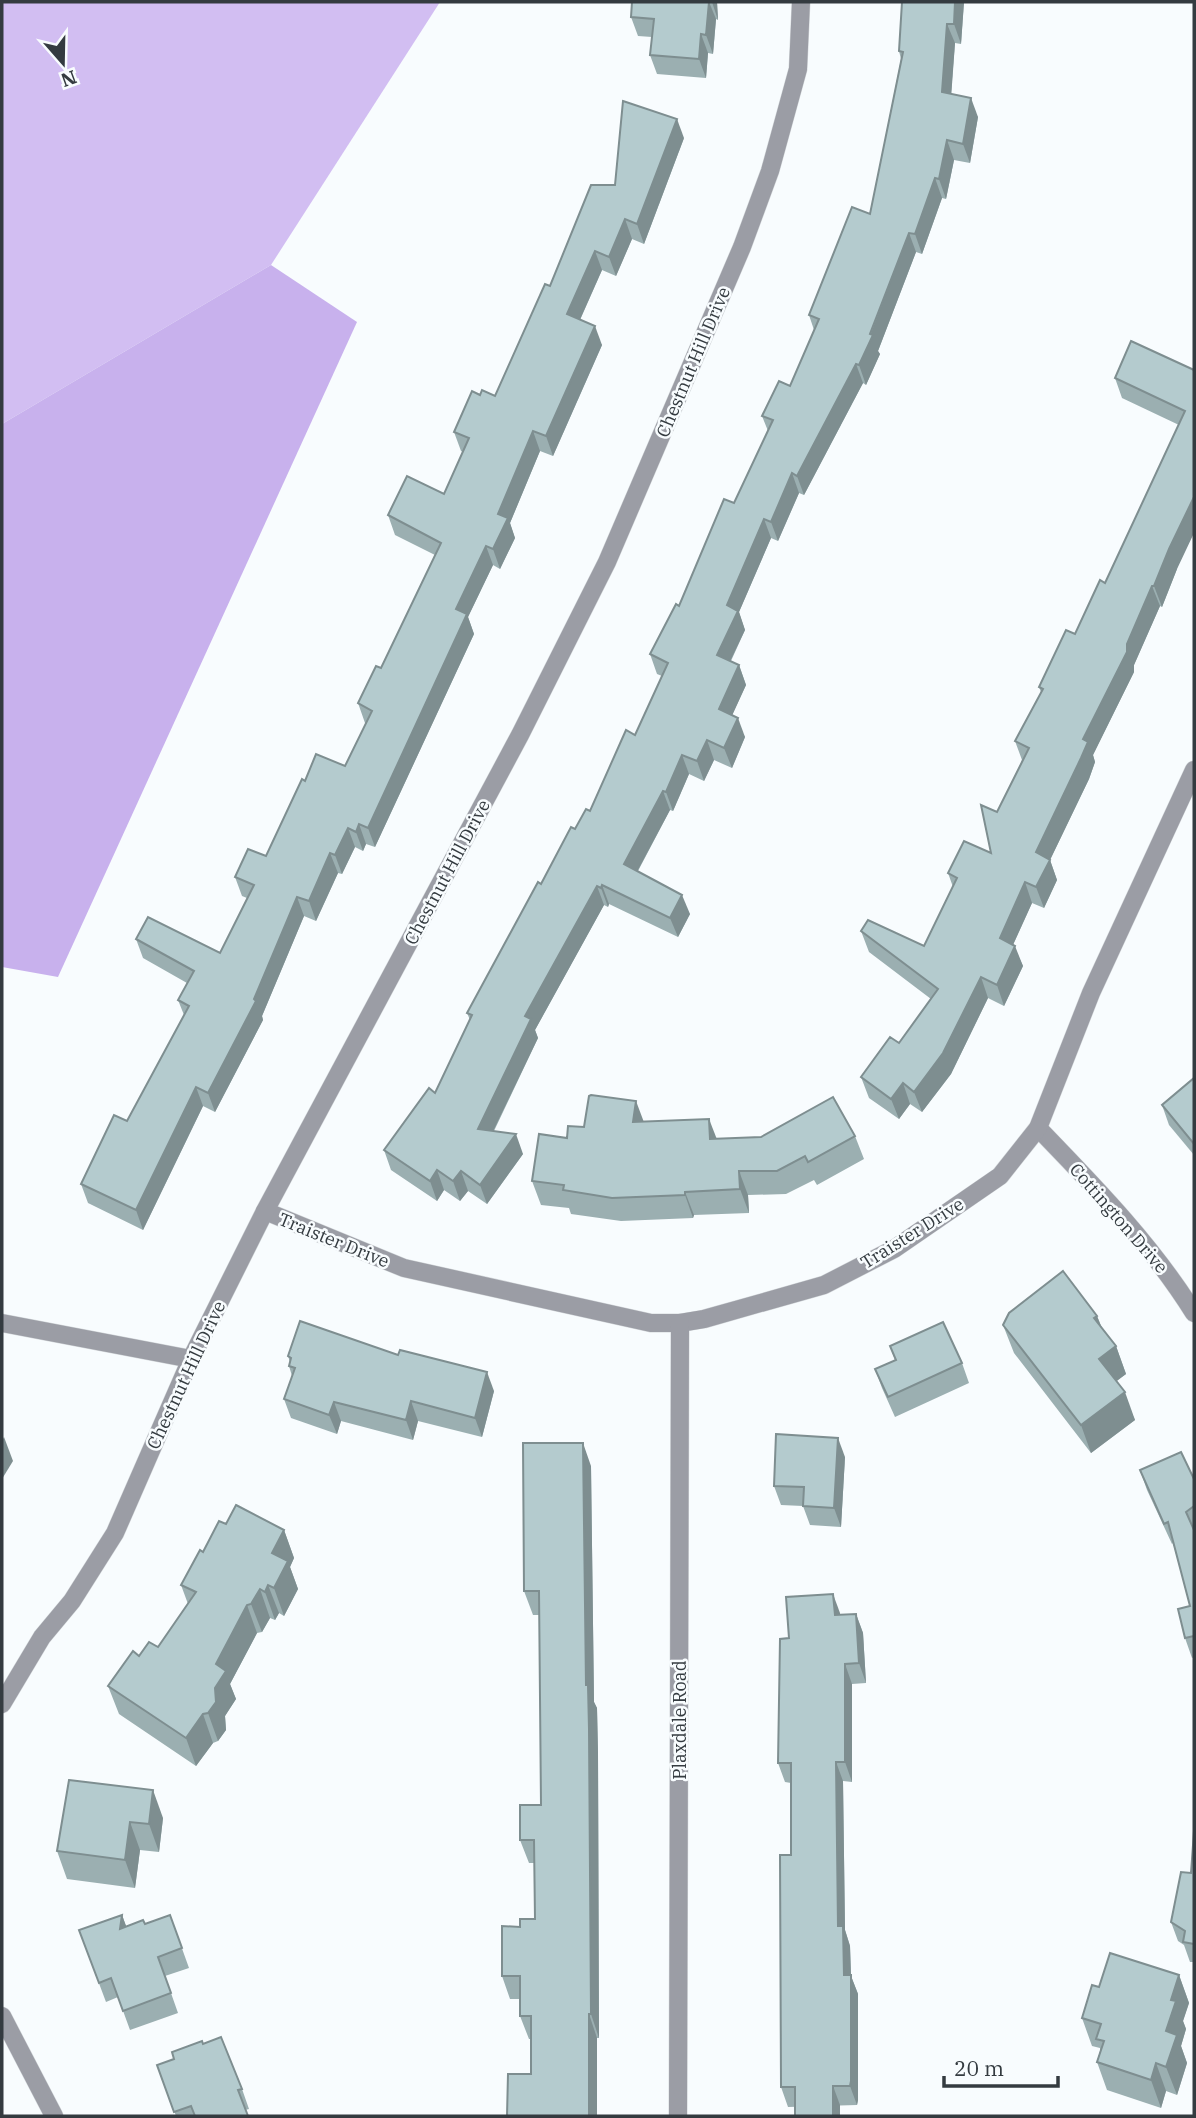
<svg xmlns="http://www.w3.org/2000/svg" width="1196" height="2118" font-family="'IBM Plex Serif',serif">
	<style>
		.green { fill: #d2bef2 }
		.forest { fill: #c8b1ed }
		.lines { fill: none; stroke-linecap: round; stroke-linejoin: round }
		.minor-casing { stroke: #d5d9dc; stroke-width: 19 }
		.minor { stroke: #9b9da5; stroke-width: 18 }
		.wall { fill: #9bafb1 }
		.shaded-wall { fill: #7e8e90 }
		.building { fill: #b4cbce; stroke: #7e8e90; stroke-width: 2 }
		.labels { text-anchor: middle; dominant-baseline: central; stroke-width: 5; stroke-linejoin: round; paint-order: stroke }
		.street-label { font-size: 18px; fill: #343b40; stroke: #f8fcfe }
	</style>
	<rect width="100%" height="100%" fill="#f8fcfe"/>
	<polygon class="green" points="2,2 440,2 271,265 2,424"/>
	<polygon class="forest" points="271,265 357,322 58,977 2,967 2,424"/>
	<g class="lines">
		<defs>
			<g id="minor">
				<path d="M1038 1128C1094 1186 1151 1244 1194 1313"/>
				<polyline points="265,1211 404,1268 651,1323 680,1323 704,1319 824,1285 894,1249 1000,1176 1038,1128 1091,993 1194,770"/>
				<polyline points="2,1323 191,1359"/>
				<polyline points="2,1704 42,1637 72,1601 115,1533 191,1359 265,1211 520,735 607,562 742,247 770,171 798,69 801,2"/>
				<polyline points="2,2016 54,2116"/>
				<polyline points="678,2116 680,1323"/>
			</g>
		</defs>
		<use href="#minor" class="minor-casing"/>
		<use href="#minor" class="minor"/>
	</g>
	<g class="wall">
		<polygon points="632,2 717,2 718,20 716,19 713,54 708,53 706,78 657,74 650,55 652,37 638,36 631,17"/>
		<polygon points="902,2 964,2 961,44 955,43 951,94 978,117 970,163 954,160 946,199 942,198 922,254 916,252 878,351 880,354 866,385 863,383 804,495 799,493 778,541 771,538 739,612 745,630 731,661 739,665 746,685 732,715 745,737 732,768 714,760 704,781 689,774 673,811 670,810 638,871 690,914 678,937 609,904 608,907 604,905 535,1030 538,1038 494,1131 523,1154 487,1204 468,1191 460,1201 444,1190 437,1201 391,1170 384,1150 435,1093 470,1020 467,1013 541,884 575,829 590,811 635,735 662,676 657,674 650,654 679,606 734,503 768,431 762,416 790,386 814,330 809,315 870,214 901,59 899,51"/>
		<polygon points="684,138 644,244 632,239 616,276 602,270 580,320 602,345 553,456 540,451 510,523 515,538 500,569 493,565 468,617 474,634 375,847 366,844 363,851 355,847 342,874 338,873 316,921 304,916 262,1016 263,1020 215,1112 203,1106 143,1230 88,1203 81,1184 127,1121 184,1015 178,1000 187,983 143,958 136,939 220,953 247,898 242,896 235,877 266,856 305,781 345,766 366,723 365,723 358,703 381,668 435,555 395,535 388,515 444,494 463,452 461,451 454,432 480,395 495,396 550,286 615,185"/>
		<polygon points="1194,370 1177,569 1162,607 1160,606 1134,665 1134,672 1093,755 1095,762 1089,779 1050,860 1057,880 1044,908 1032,903 1013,945 1023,966 1004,1006 988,998 951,1074 922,1112 910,1104 899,1119 869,1098 861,1077 899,1043 931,999 869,952 861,931 924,946 953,887 948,873 991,853 1022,760 1015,741 1041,692 1039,687 1075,634 1105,583 1179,425 1122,398 1115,378"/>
		<polygon points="1194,1078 1194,1155 1169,1125 1162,1105"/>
		<polygon points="644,1122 717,1139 855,1136 864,1159 817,1185 814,1180 786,1194 748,1195 749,1213 694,1215 693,1218 621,1221 571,1214 569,1208 541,1205 532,1181 567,1138 584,1127"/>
		<polygon points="1097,1316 1102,1328 1116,1346 1126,1374 1116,1381 1135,1420 1091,1453 1014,1353 1003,1325"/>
		<polygon points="890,1346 962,1363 969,1383 895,1417 882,1388 875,1369 895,1360"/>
		<polygon points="288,1356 494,1391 482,1437 418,1421 413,1440 341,1421 337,1434 291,1418 284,1399 292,1376 289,1366 290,1362"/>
		<polygon points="845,1457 841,1527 810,1525 803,1506 781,1505 774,1486"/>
		<polygon points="591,1466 594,1702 597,1708 598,1753 599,2038 597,2038 531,2074 531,2039 529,2039 520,2016 520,1999 510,1999 502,1976 520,1927 535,1919 534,1863 529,1863 520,1840 541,1805 539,1615 533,1615 524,1591"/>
		<polygon points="1140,1470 1194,1479 1194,1657 1192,1658 1185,1638 1190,1606 1173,1543 1172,1544 1147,1490"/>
		<polygon points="226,1524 284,1530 294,1558 290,1567 298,1589 284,1616 279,1613 275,1620 270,1618 262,1632 257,1633 230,1684 236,1699 225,1716 226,1730 218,1741 213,1743 196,1766 119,1714 108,1686 139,1656 158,1647 188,1604 181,1585 203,1552"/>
		<polygon points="840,1613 840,1615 856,1614 863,1633 866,1683 852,1684 852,1782 843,1781 845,1930 850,1946 851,1976 858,1994 858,2100 857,2105 788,2107 781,2087 791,1855 791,1783 785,1782 778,1763"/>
		<polygon points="69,1780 163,1818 159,1852 140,1850 135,1888 67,1879 57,1851"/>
		<polygon points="1194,1831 1194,1962 1190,1962 1184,1945 1178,1941 1171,1922 1191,1873"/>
		<polygon points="122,1915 126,1926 145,1924 170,1915 189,1968 165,1976 178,2013 130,2030 118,1997 106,2002 79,1930"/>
		<polygon points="1179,1975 1189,2003 1183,2021 1186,2029 1181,2046 1187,2063 1177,2095 1166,2091 1161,2108 1107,2090 1097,2062 1100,2051 1100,2048 1092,2046 1082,2018 1099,1987"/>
		<polygon points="203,2044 242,2089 249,2109 245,2110 248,2116 176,2116 157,2065 174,2059"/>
	</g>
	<g class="shaded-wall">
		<polygon points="709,2 716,19 713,54 706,35"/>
		<polygon points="712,2 717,2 718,20"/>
		<polygon points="955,2 964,2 961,44 954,24"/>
		<polygon points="947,24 955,43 950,112 942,92"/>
		<polygon points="701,34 708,53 706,78 699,59"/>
		<polygon points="971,98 978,117 970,163 963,144"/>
		<polygon points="677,119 684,138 644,244 637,224"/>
		<polygon points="947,140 954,160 946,199 939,179"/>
		<polygon points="935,178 942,198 922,254 915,234"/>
		<polygon points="625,219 632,239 616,276 609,257"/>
		<polygon points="909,233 916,252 878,351 880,354 866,385 859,365"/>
		<polygon points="595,251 602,270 574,333 567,314"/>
		<polygon points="595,326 602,345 553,456 546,436"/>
		<polygon points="856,364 863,383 804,495 797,476"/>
		<polygon points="533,431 540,451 510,523 515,538 500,569 493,549 498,514"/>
		<polygon points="792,473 799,493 778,541 771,522"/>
		<polygon points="1194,497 1194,533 1177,569 1162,607 1154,586 1169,549"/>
		<polygon points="764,519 771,538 739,612 745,630 724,674 717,655 727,605"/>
		<polygon points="486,546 493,565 468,617 474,634 375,847 368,828 456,609"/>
		<polygon points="1152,586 1160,606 1134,665 1134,672 1093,755 1095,762 1089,779 1050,860 1057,880 1044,908 1036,887 1036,852 1083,739"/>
		<polygon points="739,665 746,685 726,729 719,709"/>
		<polygon points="738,718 745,737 732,768 724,748"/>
		<polygon points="707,740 714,760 704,781 697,761"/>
		<polygon points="682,755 689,774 673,811 666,792"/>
		<polygon points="663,791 670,810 631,883 624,864"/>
		<polygon points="359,824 366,844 363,851 356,832"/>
		<polygon points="348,828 355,847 342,874 335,855"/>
		<polygon points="330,853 338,873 316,921 309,901"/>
		<polygon points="1025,882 1032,903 1007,958 1000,938"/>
		<polygon points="602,885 609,904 608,907 601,888"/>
		<polygon points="597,886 604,905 535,1030 538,1038 485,1148 478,1129 525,1016"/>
		<polygon points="682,895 690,914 678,937 670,918"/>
		<polygon points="297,897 304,916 262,1016 263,1020 215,1112 208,1093 254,999"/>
		<polygon points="1015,946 1023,966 1004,1006 997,985"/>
		<polygon points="981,977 988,998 951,1074 922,1112 914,1092"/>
		<polygon points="903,1083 910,1104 899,1119 891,1099"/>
		<polygon points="196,1087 203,1106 143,1230 136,1210"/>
		<polygon points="636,1101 645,1125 633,1122"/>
		<polygon points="709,1119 718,1142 710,1139"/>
		<polygon points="516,1134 523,1154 487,1204 480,1185"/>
		<polygon points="437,1170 444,1190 437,1201 430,1181"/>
		<polygon points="461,1171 468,1191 460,1201 453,1181"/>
		<polygon points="739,1171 748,1195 749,1213 740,1189"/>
		<polygon points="685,1192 694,1215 693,1218 685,1195"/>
		<polygon points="1097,1316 1108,1344 1094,1318"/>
		<polygon points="1116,1346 1126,1374 1109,1387 1099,1359"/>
		<polygon points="487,1372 494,1391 482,1437 475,1418"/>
		<polygon points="1125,1392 1135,1420 1091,1453 1081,1425"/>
		<polygon points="411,1401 418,1421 413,1440 406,1420"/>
		<polygon points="334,1402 341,1421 337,1434 329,1415"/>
		<polygon points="4,1437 13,1461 2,1479 2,1441"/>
		<polygon points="838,1438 845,1457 841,1527 834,1508"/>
		<polygon points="583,1443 591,1466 594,1702 597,1708 598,1753 599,2038 591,2014"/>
		<polygon points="284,1530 294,1558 290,1567 298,1589 284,1616 274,1588 272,1553"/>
		<polygon points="268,1585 279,1613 275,1620 265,1592"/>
		<polygon points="260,1589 270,1618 262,1632 251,1604"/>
		<polygon points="833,1594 840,1613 842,1635 835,1615"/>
		<polygon points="247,1605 257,1633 230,1684 236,1699 225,1716 226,1730 218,1741 208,1713 215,1688 216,1664"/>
		<polygon points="856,1614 863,1633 866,1683 859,1663"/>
		<polygon points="845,1664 852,1684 852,1782 845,1762"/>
		<polygon points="203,1714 213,1743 196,1766 186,1738"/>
		<polygon points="836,1762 843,1781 845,1930 850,1946 851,1976 858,1994 858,2100 857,2105 850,2086 844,1975 838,1926"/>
		<polygon points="153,1790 163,1818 159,1852 149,1824"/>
		<polygon points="130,1822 140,1850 135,1888 125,1860"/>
		<polygon points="122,1915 129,1934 120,1929"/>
		<polygon points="1179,1975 1189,2003 1183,2021 1186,2029 1181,2046 1187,2063 1177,2095 1166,2067 1166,2031 1171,2000"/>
		<polygon points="589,2014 597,2038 597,2116 589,2116"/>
		<polygon points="1156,2063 1166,2091 1161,2108 1151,2080"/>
		<polygon points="833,2086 840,2105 840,2116 833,2116"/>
	</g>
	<g class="building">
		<polygon points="632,2 709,2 706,35 701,34 699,59 650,55 654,19 631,17"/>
		<polygon points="902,2 955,2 954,24 947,24 942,92 971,98 963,144 947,140 939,179 935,178 915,234 909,233 870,334 873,335 859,365 856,364 797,476 792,473 771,522 764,519 727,605 738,611 717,655 739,665 719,709 738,718 724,748 707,740 697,761 682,755 666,792 663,791 624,864 682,895 670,918 602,885 601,888 597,886 525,1016 531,1019 478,1129 516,1134 480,1185 461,1171 453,1181 437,1170 430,1181 384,1150 429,1088 435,1093 472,1015 467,1013 538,882 541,884 571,827 575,829 586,809 590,811 626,730 635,735 668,663 650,654 676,604 679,606 724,499 734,503 773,420 762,416 779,381 790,386 819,319 809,315 852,207 870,214 903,52 899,51"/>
		<polygon points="623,101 677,119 637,224 625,219 609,257 595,251 567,314 595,326 546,436 533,431 498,514 508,518 493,549 486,546 456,609 467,614 368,828 359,824 356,832 348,828 335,855 330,853 309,901 297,897 254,999 256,1001 208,1093 196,1087 136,1210 81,1184 114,1115 127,1121 189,1006 178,1000 194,971 136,939 148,917 220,953 254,885 235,877 248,849 266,856 302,779 305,781 316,754 345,766 372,711 358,703 376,666 381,668 441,543 388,515 407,476 444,494 469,438 454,432 472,391 480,395 482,390 495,396 545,284 550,286 591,185 615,185"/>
		<polygon points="1131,341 1194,370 1194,497 1169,549 1154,586 1152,586 1127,644 1127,652 1083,739 1088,742 1081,758 1036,852 1050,860 1036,887 1025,882 1000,938 1015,946 997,985 981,977 943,1053 914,1092 903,1083 891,1099 861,1077 890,1037 899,1043 938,989 861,931 868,920 924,946 957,878 948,873 964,841 991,853 981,805 997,812 1029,748 1015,741 1043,689 1039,687 1066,630 1075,634 1100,580 1105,583 1185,411 1115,378"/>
		<polygon points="1194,1078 1194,1144 1162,1105"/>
		<polygon points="591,1095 636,1101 633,1122 709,1119 710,1139 761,1137 833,1097 855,1136 808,1162 805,1156 777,1171 739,1171 740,1189 685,1192 685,1195 612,1198 563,1190 564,1185 532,1181 539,1134 567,1138 568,1126 584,1127 589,1096"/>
		<polygon points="1063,1271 1097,1316 1094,1318 1116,1346 1099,1359 1125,1392 1081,1425 1003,1325 1009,1313"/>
		<polygon points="300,1321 398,1355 400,1350 487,1372 475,1418 411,1401 406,1420 334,1402 329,1415 284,1399 295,1368 289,1366 291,1358 288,1356"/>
		<polygon points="943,1322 962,1363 888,1397 875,1369 896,1360 890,1346"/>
		<polygon points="776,1434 838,1438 834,1508 803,1506 804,1487 774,1486"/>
		<polygon points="523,1443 583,1443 586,1685 588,1685 589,1729 591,2014 589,2014 589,2116 507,2116 508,2074 531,2074 531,2016 520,2016 520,1976 502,1976 502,1926 520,1927 520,1919 535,1919 534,1840 520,1840 520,1805 541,1805 539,1591 524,1591"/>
		<polygon points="1181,1452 1194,1479 1194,1506 1186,1512 1194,1530 1194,1636 1185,1638 1178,1609 1190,1606 1168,1522 1164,1524 1140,1470"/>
		<polygon points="236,1505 284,1530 272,1553 288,1561 274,1588 268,1585 265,1592 260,1589 251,1604 247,1605 216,1664 226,1671 215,1688 216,1702 208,1713 203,1714 186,1738 108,1686 133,1651 139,1656 149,1642 158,1647 196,1592 181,1585 200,1550 203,1552 219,1521 226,1524"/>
		<polygon points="833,1594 835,1615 856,1614 859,1663 845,1664 845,1762 836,1762 838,1926 843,1926 844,1975 851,1975 851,2081 850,2086 833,2086 833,2116 795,2116 795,2087 781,2087 780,1855 791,1855 791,1763 778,1763 780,1639 789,1638 786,1597"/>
		<polygon points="69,1780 153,1790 149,1824 130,1822 125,1860 57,1851"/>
		<polygon points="1194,1831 1194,1944 1183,1942 1185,1931 1171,1922 1181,1872 1191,1873"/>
		<polygon points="122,1915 120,1929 143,1920 145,1924 170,1915 182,1948 158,1957 171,1993 123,2011 111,1978 99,1983 79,1930"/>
		<polygon points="1110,1953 1179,1975 1171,2000 1176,2001 1166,2031 1177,2035 1166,2067 1156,2063 1151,2080 1097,2062 1104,2041 1096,2039 1101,2024 1082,2018 1092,1985 1099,1987"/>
		<polygon points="221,2037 242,2089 238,2090 248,2116 195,2116 191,2106 174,2112 157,2065 174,2059 172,2052 202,2041 203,2044"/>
	</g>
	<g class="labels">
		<g class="street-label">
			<text transform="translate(693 362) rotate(-67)">Chestnut Hill Drive</text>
			<text transform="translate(447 872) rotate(-62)">Chestnut Hill Drive</text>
			<text transform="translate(1119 1218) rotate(49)">Cottington Drive</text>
			<text transform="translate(912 1233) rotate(-32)">Traister Drive</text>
			<text transform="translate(334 1240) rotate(22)">Traister Drive</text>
			<text transform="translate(186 1375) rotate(-65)">Chestnut Hill Drive</text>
			<text transform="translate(679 1720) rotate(-90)">Plaxdale Road</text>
		</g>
	</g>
	<rect width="1196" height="2118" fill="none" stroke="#343b40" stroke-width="7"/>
	<g transform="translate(63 63) rotate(160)" stroke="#f8fcfe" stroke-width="5" paint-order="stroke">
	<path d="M0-5L12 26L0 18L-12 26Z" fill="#343b40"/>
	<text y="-10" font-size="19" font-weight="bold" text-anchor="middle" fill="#343b40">N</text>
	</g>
	<path d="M944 2076v10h114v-10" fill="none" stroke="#343b40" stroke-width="3.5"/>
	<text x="954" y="2076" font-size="21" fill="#343b40" stroke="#f8fcfe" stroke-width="5" paint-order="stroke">20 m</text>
</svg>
